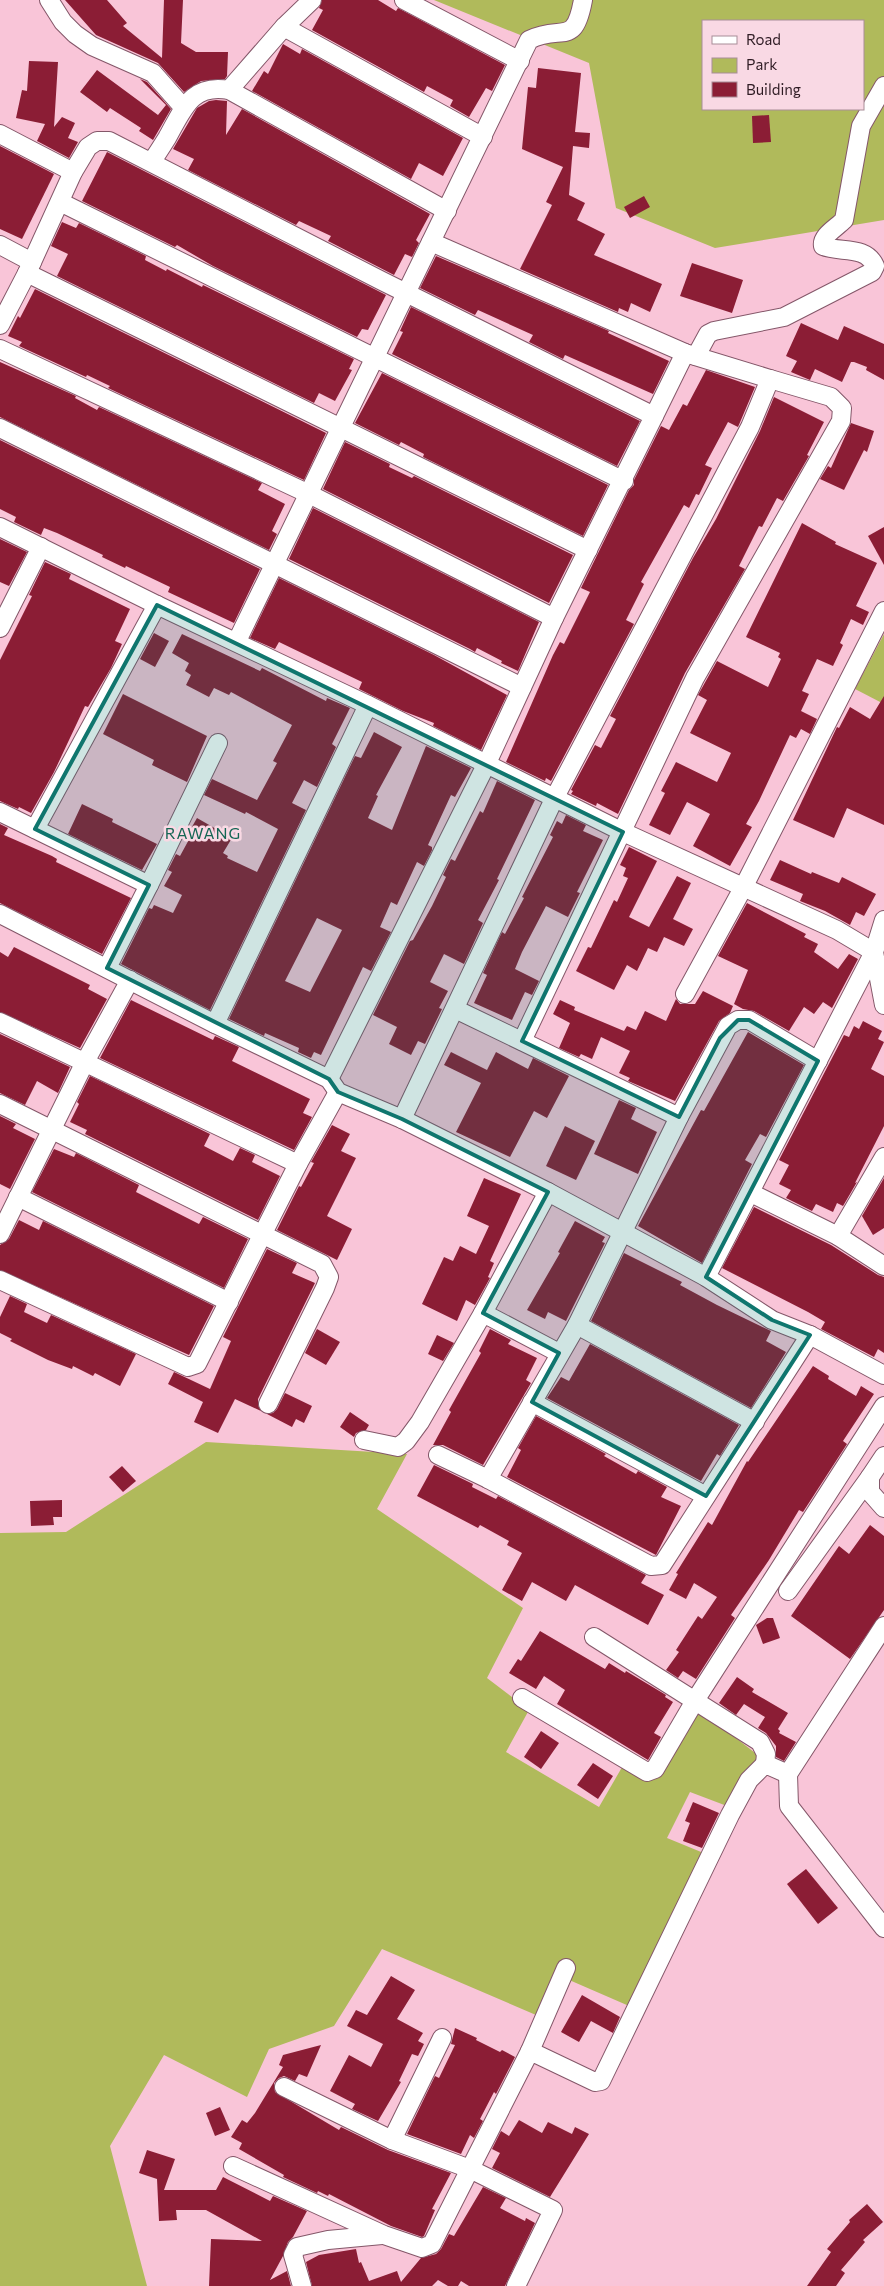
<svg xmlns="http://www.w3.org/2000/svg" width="884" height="2286" font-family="Commissioner,sans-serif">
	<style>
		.green { fill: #b0ba5b; fill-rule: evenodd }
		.building { fill: #8b1d35; fill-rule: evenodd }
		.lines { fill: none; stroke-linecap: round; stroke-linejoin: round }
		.minor-casing { stroke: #845769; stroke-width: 20 }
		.minor { stroke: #fff; stroke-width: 18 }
		.marked { fill: #0f766e; fill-opacity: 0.2; stroke: #0f766e; stroke-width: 4; stroke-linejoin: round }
		.labels { text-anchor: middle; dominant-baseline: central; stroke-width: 5; stroke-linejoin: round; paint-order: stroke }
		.quarter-label { font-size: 16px; letter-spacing: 1px; fill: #156654; stroke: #f9d9e4 }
	</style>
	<rect width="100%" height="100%" fill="#f9c5d8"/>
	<g class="green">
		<path d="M434 0H884V220L715 248 616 208 589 63ZM703 21H863V109H703Z"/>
		<polygon points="884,634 884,704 855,689"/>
		<polygon points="206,1442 407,1454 377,1509 523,1608 487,1678 529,1710 506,1752 599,1807 625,1762 655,1779 700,1710 759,1756 727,1806 690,1792 667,1838 706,1854 636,2009 560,1976 543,2018 382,1949 334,2026 269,2049 247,2097 164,2055 110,2146 147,2286 0,2286 0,1533 66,1532"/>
	</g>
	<g class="building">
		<polygon points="65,0 107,0 127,23 123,26 162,58 164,0 183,0 181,43 196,52 228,52 227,76 225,79 201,81 184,92 158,63 96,35"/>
		<polygon points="322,0 378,0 396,11 398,8 505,65 492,91 486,88 469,117 450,106 453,100 427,86 424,92 312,30 323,10 319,8"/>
		<polygon points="283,44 300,54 302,49 463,138 443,176 419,163 411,179 252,91 264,71 268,74"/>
		<polygon points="29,61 58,62 54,127 62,117 75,123 68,138 78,142 69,158 37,141 45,124 16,118 22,90 27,91"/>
		<polygon points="538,68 581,73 575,132 590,133 589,148 573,146 569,195 585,203 577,220 605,234 594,255 662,284 650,312 631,303 628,312 619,308 618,312 520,269 552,205 546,202 563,167 522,149 528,87 536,88"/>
		<polygon points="97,70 158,115 166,105 140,79 147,82 171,109 153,140 139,131 141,128 110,108 107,112 80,92"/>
		<polygon points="216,100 227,101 226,135 242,109 430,214 416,240 419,243 412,257 405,254 394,275 328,241 331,236 299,221 296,225 188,170 194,159 173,149 197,108 209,101"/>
		<polygon points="769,115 771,142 753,143 752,116"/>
		<polygon points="0,146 54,174 22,239 0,229"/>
		<polygon points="107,152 386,295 368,330 362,329 357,337 213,266 177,245 175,247 82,201"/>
		<polygon points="644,196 650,207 630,218 624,207"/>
		<polygon points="62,222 76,228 79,223 146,256 145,260 166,271 167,269 202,287 203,285 354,359 349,369 352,370 335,401 319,393 314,403 57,276 68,254 51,246"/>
		<polygon points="436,256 609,331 608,333 669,361 653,394 565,355 563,359 529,342 533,335 478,310 475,315 420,288"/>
		<polygon points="692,263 743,280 732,313 680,296"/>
		<polygon points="35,289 326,433 304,480 108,388 110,386 87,375 86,377 19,346 22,342 8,336 18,316 20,318"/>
		<polygon points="411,307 640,421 617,466 392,354 403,332 400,331"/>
		<polygon points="801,323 838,340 844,326 884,344 884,380 866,370 867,367 854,362 851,362 842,382 815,369 810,380 791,372 797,361 786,356"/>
		<polygon points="0,362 76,396 75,398 97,410 99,407 262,483 258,490 285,504 272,531 277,534 269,550 0,417"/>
		<polygon points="706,370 755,387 738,427 728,422 705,465 712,468 699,495 696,494 689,508 684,505 641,582 644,584 626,620 634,624 551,781 546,778 545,781 506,762 553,655 560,642 564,644 590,592 581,588 629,490 634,485 634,480 661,426 669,430 683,404 687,406"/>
		<polygon points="382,373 608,485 583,536 423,457 424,454 401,442 399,445 355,423"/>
		<polygon points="774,397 824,422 807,455 809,456 783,501 777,498 762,527 759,526 739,566 745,569 685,673 618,814 597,803 596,806 571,794 573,791 571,790 595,745 601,748 616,719 610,716 693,558 716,519 760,431"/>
		<polygon points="851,423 874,431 867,452 864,450 844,490 820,479 828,466 831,468"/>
		<polygon points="0,440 260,569 234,623 168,592 170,587 126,566 125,568 102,557 103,555 57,533 44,528 41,535 14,522 16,517 0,509"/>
		<polygon points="345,442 390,464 389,467 412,478 414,476 573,555 549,603 323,489"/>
		<polygon points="313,508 539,622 518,671 501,663 502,661 477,648 475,652 470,649 289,559"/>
		<polygon points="802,523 836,542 835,544 877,563 856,606 869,612 863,625 851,619 840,643 843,645 833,666 817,659 802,691 809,694 801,711 817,719 810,734 801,729 796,738 790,735 759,801 746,824 752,827 730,866 693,846 710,814 687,802 670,835 649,825 665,793 661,791 676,762 717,782 731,753 690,733 707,700 698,695 717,661 768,687 781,659 778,657 780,653 746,637"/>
		<polygon points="884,527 884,565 868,536"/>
		<polygon points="0,539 27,552 9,586 0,582"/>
		<polygon points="45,562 71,574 69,579 130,609 115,641 122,644 111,668 88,707 85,706 54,772 31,813 19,807 18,809 0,801 0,660 32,596 29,595"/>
		<polygon points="279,578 434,655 507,695 481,750 433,726 434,723 403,711 359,689 362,682 279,642 275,649 250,638"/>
		<polygon points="154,633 169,641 155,667 140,659"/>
		<polygon points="182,634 260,671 262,668 326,701 327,698 350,708 332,744 336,747 317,787 304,780 292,803 306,810 210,1010 121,964 149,908 152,909 154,905 173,913 182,895 164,886 172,872 168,870 176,854 180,856 192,834 189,832 197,818 232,838 223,853 228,856 227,858 257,872 278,829 246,812 245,814 204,795 212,779 257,800 277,763 273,761 292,725 231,692 229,695 214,688 209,697 186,685 191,675 185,671 189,663 172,653"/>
		<polygon points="123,694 207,736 187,782 152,765 154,760 103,734"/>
		<polygon points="884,696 884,825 847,808 834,838 793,820 837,727 839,728 850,707 870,719"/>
		<path d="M374 732 402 747 376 795 378 796 368 818 392 830 426 746 471 768 455 797 451 795 428 845 432 847V850L424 866 417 862 397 905 391 902 380 927 391 932 371 971 363 967 321 1055 314 1052 311 1058 298 1052 299 1048 265 1033 264 1036 229 1019 355 756 361 758ZM317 918 342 930 310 992 285 981Z"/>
		<polygon points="497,781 535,800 497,879 499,880 478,920 483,923 464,964 444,954 430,982 448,991 439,1008 442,1009 425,1044 418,1041 411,1055 389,1044 397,1027 373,1015 410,941 413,940 432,906 446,877 443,875 451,859 455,861 480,811 483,813"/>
		<polygon points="82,804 113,819 112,822 157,844 142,870 68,834"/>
		<polygon points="566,815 586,825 583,831 603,840 577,892 580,893 568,917 546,906 522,952 515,969 539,981 532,995 525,992 512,1020 474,1003 487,975 483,973 502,932 505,934 524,898 522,897 553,837 550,835 557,821 562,824"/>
		<polygon points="0,824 8,828 4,835 52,856 57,859 56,862 131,898 102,954 0,903"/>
		<polygon points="629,847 657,861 629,917 649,927 677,876 691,883 673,919 693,929 684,946 664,937 657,952 648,948 637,971 627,965 614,990 576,971 588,947 591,948 614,900 617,902 628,878 623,876 626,868 620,865"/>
		<polygon points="780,860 811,874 812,872 839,883 842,877 876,894 864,916 856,912 850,925 825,911 800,901 803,894 770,880"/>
		<polygon points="747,903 806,934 804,937 818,944 814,952 838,969 849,954 858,959 832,1008 823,1002 814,1014 804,1007 789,1031 754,1011 743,1009 734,1004 748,970 718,956"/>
		<polygon points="14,947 90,985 88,989 107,999 80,1048 0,1012 0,952 8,957"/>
		<polygon points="703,991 733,1006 730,1013 719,1021 675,1101 628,1081 630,1078 619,1073 630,1051 601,1037 592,1059 581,1054 579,1057 559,1048 570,1023 553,1014 560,1000 575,1007 574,1010 624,1031 627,1026 636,1030 645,1011 666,1021 676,999 680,1004 695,1004"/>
		<polygon points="131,1000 213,1040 215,1036 239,1047 232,1061 310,1099 303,1113 312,1117 294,1150 100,1058"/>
		<polygon points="863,1021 882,1031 878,1039 884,1042 871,1069 884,1076 884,1126 855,1183 857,1182 843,1206 837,1203 833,1212 816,1204 812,1211 786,1198 791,1190 779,1184 789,1165 779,1160 844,1035 849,1037 854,1026 859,1029"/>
		<polygon points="748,1032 804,1065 766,1137 760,1134 745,1160 752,1164 702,1263 638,1226 701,1110 704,1111"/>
		<polygon points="0,1034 70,1067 58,1093 37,1081 25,1105 0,1093"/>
		<polygon points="451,1052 487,1070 496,1052 528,1069 533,1058 569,1076 547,1118 534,1111 510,1157 456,1132 481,1083 444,1065"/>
		<polygon points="90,1076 210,1134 204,1146 233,1161 240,1148 255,1155 252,1162 280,1176 258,1220 85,1134 87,1130 70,1122 79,1104 77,1102"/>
		<polygon points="619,1100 636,1108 631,1119 657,1132 638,1174 594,1154"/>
		<polygon points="0,1116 16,1124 13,1128 35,1139 10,1189 0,1184"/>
		<polygon points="332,1125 350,1134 341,1151 356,1158 327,1216 352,1229 337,1260 277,1230 299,1186 301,1187 314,1163 311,1162"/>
		<polygon points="565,1126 595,1141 576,1180 546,1166"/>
		<polygon points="54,1149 74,1157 76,1153 139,1185 136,1192 199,1224 203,1217 248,1239 224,1288 32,1192"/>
		<polygon points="484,1178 521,1194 490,1261 494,1263 488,1277 490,1278 475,1305 466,1300 457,1321 422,1304 444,1257 453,1261 460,1246 476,1254 489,1226 467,1216"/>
		<polygon points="884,1178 884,1228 873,1235 862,1216"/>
		<polygon points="754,1207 831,1245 878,1275 884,1277 884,1353 878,1349 874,1357 821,1329 825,1322 808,1312 722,1268"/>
		<polygon points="19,1220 39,1230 43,1221 214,1306 189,1355 0,1270 0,1245 9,1239"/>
		<polygon points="575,1221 605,1237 602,1242 605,1243 566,1321 548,1312 545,1319 527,1310 560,1253 558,1252"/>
		<polygon points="267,1249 297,1263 292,1273 315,1283 258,1399 258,1405 261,1411 235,1399 218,1433 194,1422 203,1402 168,1384 174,1372 210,1389 231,1341 223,1337"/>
		<polygon points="624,1253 682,1282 680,1285 717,1305 771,1331 766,1341 786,1352 751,1408 591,1321"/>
		<polygon points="10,1296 27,1304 24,1312 47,1323 51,1315 136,1354 120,1386 95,1373 93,1376 73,1366 72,1369 48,1360 10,1341 12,1339 0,1333 0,1317"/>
		<polygon points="317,1329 340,1342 326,1365 305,1353"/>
		<polygon points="490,1329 511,1340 508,1344 537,1358 526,1380 531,1383 483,1465 443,1445 433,1445 451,1412 449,1410 481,1353 479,1351"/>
		<polygon points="437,1335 454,1343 443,1361 428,1354"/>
		<polygon points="590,1344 739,1425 720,1456 717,1454 701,1481 547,1398 561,1377 569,1381"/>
		<polygon points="813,1366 829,1376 828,1379 856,1396 861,1386 874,1394 843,1441 847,1444 803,1512 799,1510 769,1560 731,1615 735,1618 696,1679 683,1671 678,1678 666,1670 679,1652 676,1650 698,1616 702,1619 717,1597 694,1583 686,1599 669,1590 678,1574 676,1573 708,1522 712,1525 747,1461 748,1462"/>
		<polygon points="285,1393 312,1406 304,1423 296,1419 292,1427 267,1414 273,1413 277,1409"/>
		<polygon points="350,1412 369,1425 366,1430 356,1433 354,1437 340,1427"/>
		<polygon points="536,1416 606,1454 604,1456 636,1474 638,1471 667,1487 661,1497 681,1506 656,1555 507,1477 521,1450 518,1448"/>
		<polygon points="434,1465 473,1484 472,1487 496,1499 498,1496 646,1575 641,1583 664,1595 648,1625 575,1585 566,1601 532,1582 522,1601 502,1590 522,1553 507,1545 509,1541 480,1525 478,1528 417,1496"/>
		<polygon points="122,1466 136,1481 123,1492 109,1477"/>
		<polygon points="62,1500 62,1517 53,1517 54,1525 31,1526 30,1501"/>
		<polygon points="870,1525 884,1536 884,1610 850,1659 791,1616 839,1546 849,1554"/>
		<polygon points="767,1618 773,1618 780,1638 763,1644 756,1625"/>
		<polygon points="540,1631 605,1669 609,1663 625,1673 626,1671 666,1695 665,1697 673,1702 654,1733 661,1737 648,1760 557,1704 565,1690 544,1676 536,1689 509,1673 518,1659 521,1661"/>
		<polygon points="737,1677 754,1689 752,1692 788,1713 778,1729 780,1731 779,1733 796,1742 784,1761 776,1757 776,1746 766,1733 758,1728 765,1717 744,1704 736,1715 719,1703"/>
		<polygon points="541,1731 559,1743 541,1769 524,1757"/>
		<polygon points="593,1763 613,1776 598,1799 577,1785"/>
		<polygon points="693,1802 719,1813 702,1848 683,1841 690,1823 685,1821"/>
		<polygon points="806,1869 838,1908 818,1924 787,1884"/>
		<polygon points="391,1976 415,1990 397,2019 423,2033 418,2041 424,2044 418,2056 412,2054 399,2081 401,2082 378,2121 352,2109 355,2104 330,2091 349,2055 371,2067 383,2044 347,2026 356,2010 367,2015"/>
		<polygon points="582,1995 620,2017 613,2033 591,2021 579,2042 561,2032"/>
		<polygon points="455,2028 477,2038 476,2040 500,2052 502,2050 515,2057 496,2094 494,2092 480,2119 483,2121 474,2138 470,2135 461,2154 407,2134 435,2076 439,2078 455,2045 451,2044"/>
		<polygon points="321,2045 307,2077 299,2074 295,2081 284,2076 279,2078 274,2083 275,2092 339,2130 341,2127 388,2150 451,2173 432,2209 435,2210 424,2236 422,2237 391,2226 329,2194 328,2196 318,2191 317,2193 283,2177 284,2175 239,2149 242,2143 231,2137 242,2120 247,2123 255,2113 283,2067 279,2065 283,2055"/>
		<polygon points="220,2107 230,2130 215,2136 206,2113"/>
		<polygon points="519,2120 542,2133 548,2122 572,2134 575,2127 589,2134 550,2197 492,2168 500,2153 492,2149 501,2131 509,2136"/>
		<polygon points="147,2150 175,2159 164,2190 216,2190 223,2177 270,2201 273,2196 307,2211 293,2237 288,2242 283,2256 270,2280 287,2271 291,2286 209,2286 211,2239 262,2241 206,2210 176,2210 177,2220 159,2221 157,2179 139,2173"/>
		<polygon points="483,2187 506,2198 500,2208 525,2221 526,2218 535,2223 505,2286 469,2286 461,2281 458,2286 448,2286 438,2280 432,2286 312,2286 306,2262 319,2255 356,2249 359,2263 361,2262 369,2281 397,2271 401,2282 421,2258 436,2254 441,2249 449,2234 454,2236"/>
		<polygon points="867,2204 883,2222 863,2240 865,2242 841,2270 845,2273 836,2286 807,2286 831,2252 827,2249 850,2222 849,2220"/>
	</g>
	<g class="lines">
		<defs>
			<g id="minor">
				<polyline points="49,0 63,22 75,34 92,46 153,73 183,107"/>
				<polyline points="404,0 520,61"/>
				<polyline points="284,27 483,137"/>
				<polyline points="229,90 284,27 312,0"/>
				<polyline points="0,134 73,172"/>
				<path d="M152 161C157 154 162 146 167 138 183 110 191 83 229 90L447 211"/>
				<polyline points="60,202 624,481"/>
				<polyline points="0,245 32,262"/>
				<polyline points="27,273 588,550"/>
				<polyline points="0,325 27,273 73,172 88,147 97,141 109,141 382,281 654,416 554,618 487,763 329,1079"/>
				<polyline points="0,349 309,494 554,618"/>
				<path d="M696 356 708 334 714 331 784 317 872 272 875 266C866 245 840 253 823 246 821 236 836 228 844 220L861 126 884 86"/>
				<polyline points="654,416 685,353"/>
				<polyline points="0,428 522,687"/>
				<polyline points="0,527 157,605 368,705 623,832 837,930 874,952 706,1277"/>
				<polyline points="0,628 41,547"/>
				<path d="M237 641 529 40C562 23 574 49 583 0"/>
				<polyline points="0,812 149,885 107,968"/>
				<polyline points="35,829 157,605"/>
				<polyline points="149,885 218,743"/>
				<polyline points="0,914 215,1024 329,1079 338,1092 402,1119 548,1192 706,1277 772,1320 810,1335 884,1375"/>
				<polyline points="884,920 874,952 884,1005"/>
				<polyline points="685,994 743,888 884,611"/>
				<polyline points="455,1009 679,1117"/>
				<polyline points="0,1022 298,1164"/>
				<polyline points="215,1024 368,705"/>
				<polyline points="522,1041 695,678 841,421 842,408 831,397 770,379"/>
				<polyline points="0,1104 322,1264 329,1277 325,1288 268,1404"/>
				<polyline points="402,1119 555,797 750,427 770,379 685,353 431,242"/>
				<polyline points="751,1193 838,1236 884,1266"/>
				<polyline points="18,1197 229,1302"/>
				<polyline points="0,1234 85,1062 130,980"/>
				<polyline points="838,1236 884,1157"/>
				<polyline points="0,1280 188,1367 197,1364 298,1164 338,1092"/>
				<polyline points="483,1313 548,1192"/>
				<polyline points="577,1325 755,1422"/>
				<polyline points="532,1402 706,1496"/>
				<polyline points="364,1440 398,1447 406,1441 420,1422 483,1313 559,1353"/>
				<polyline points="438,1455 488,1479 651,1566 662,1565 810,1335"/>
				<polyline points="884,1456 870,1477 870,1492 884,1508"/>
				<polyline points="488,1479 577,1325 679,1117 728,1026 738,1020 749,1020 818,1061"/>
				<polyline points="788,1591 870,1477"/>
				<polyline points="884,1626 788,1774 789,1806 884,1928"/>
				<polyline points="594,1637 760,1742 766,1754 765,1764"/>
				<polyline points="522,1698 647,1772 655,1769 696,1699 884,1406"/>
				<polyline points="530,2051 566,1968"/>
				<polyline points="284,2087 392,2140 470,2169 530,2051 595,2082 601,2081 730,1815 749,1780 765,1764 788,1774"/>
				<polyline points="392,2140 442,2038"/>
				<polyline points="233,2166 384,2235 422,2248 432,2244 470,2169 553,2210 516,2286"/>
				<polyline points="302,2286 293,2255 297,2247 328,2240 382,2235"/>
			</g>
		</defs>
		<use href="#minor" class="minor-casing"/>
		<use href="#minor" class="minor"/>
	</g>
	<path class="marked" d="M157 605 623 832 522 1041 679 1117 720 1038 738 1020H749L818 1061 706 1277 772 1320 810 1335 706 1496 532 1402 559 1353 483 1313 548 1192 402 1119 338 1092 329 1079 107 968 149 885 35 829Z"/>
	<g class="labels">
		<g class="quarter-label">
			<text x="203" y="832">RAWANG</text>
		</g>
	</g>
	<rect x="702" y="20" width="162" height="90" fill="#f9d9e4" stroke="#a88d97"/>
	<rect x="712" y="36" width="25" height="8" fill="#ffffff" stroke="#a88d97"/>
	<text x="746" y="45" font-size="15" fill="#2f1c24">Road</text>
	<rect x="712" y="58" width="25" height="15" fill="#b0ba5b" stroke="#a88d97"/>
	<text x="746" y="70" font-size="15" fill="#2f1c24">Park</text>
	<rect x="712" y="82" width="25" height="15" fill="#8b1d35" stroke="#a88d97"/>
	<text x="746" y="95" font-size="15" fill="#2f1c24">Building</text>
</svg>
